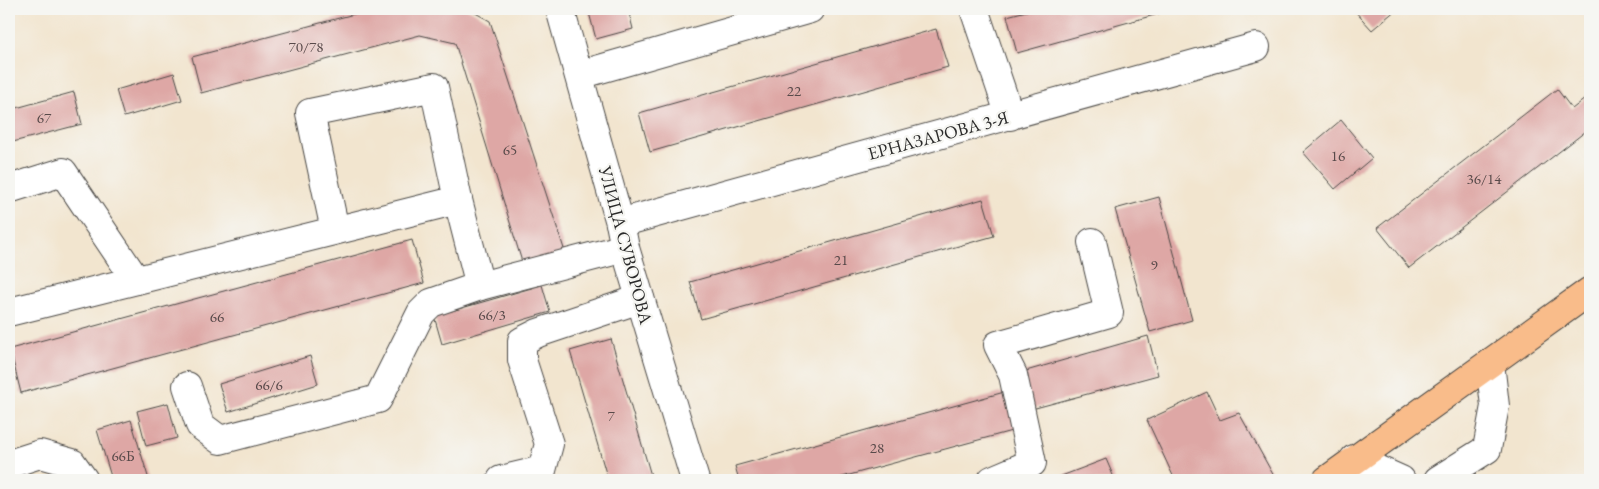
<svg xmlns="http://www.w3.org/2000/svg" width="1599" height="489" font-family="'EB Garamond',serif">
	<style>
		.building { fill: #dea7a5 }
		.lines { fill: none; stroke-linecap: round; stroke-linejoin: round }
		.minor-casing { stroke: #494744; stroke-width: 30 }
		.major-casing { stroke: #494744; stroke-width: 30 }
		.minor { stroke: #fff; stroke-width: 28 }
		.major { stroke: #f9bc8a; stroke-width: 28 }
		.labels { text-anchor: middle; dominant-baseline: central; stroke-width: 4.5; stroke-linejoin: round; paint-order: stroke }
		.number-label { font-size: 15px; fill: #584a4a }
		.street-label { font-size: 18px; fill: #2b2b2b; stroke: #f6f6f2 }
	</style>
	<rect width="100%" height="100%" fill="#f6f6f2"/>
	<filter id="ink" filterUnits="userSpaceOnUse"><feTurbulence type="fractalNoise" baseFrequency=".02" numOctaves="2"/><feDisplacementMap in="SourceGraphic" scale="10" xChannelSelector="R" yChannelSelector="G"/><feConvolveMatrix kernelMatrix="1 2 1 2 8 2 1 2 1" color-interpolation-filters="sRGB"/></filter>
	<filter id="wash" filterUnits="userSpaceOnUse"><feTurbulence type="fractalNoise" baseFrequency=".0096" numOctaves="4" result="noise"/><feDisplacementMap in="SourceGraphic" scale="20" xChannelSelector="R" yChannelSelector="G"/><feGaussianBlur stdDeviation="1.12" result="paint"/><feColorMatrix in="noise" values="0 0 0 0 0 0 0 0 0 0 0 0 0 0 0 0 0 1.4 0 .05"/><feComposite in="paint" operator="in"/></filter>
	<g filter="url(#wash)">
		<rect width="100%" height="100%" fill="#f2e5cf"/>
		<g id="blocks">
			<g class="building">
				<polygon points="373,9 468,9 490,21 566,255 523,265 455,43 420,35 201,93 192,57"/>
				<polygon points="588,9 628,9 633,29 596,39"/>
				<polygon points="1034,9 1176,9 1017,53 1007,16"/>
				<polygon points="1353,9 1397,9 1372,30"/>
				<polygon points="936,29 948,67 650,152 639,113"/>
				<polygon points="174,73 182,100 124,117 116,90"/>
				<polygon points="1557,89 1572,109 1590,95 1590,128 1409,268 1377,228"/>
				<polygon points="74,92 82,124 9,143 9,110"/>
				<polygon points="1341,120 1372,158 1335,189 1303,152"/>
				<polygon points="1159,197 1192,320 1150,332 1115,209"/>
				<polygon points="983,199 994,236 701,319 690,282"/>
				<polygon points="412,240 424,283 21,393 10,349"/>
				<polygon points="542,285 550,312 442,344 434,316"/>
				<polygon points="1148,336 1158,375 1028,410 1019,373"/>
				<polygon points="611,339 652,479 649,480 608,480 570,351"/>
				<polygon points="310,356 318,384 228,412 219,384"/>
				<polygon points="1008,391 1019,429 831,480 739,480 735,466"/>
				<polygon points="1207,392 1220,420 1239,413 1275,478 1269,480 1175,480 1147,420"/>
				<polygon points="168,403 177,438 146,446 137,411"/>
				<polygon points="131,420 149,480 112,480 97,430"/>
				<polygon points="1106,459 1115,480 1051,480"/>
				<polygon points="57,476 59,480 43,480"/>
			</g>
		</g>
	</g>
	<g filter="url(#ink)">
		<use href="#blocks" fill-opacity="0" stroke="#494744" stroke-width="1"/>
		<g class="lines">
			<defs>
				<g id="minor">
					<polyline points="560,9 620,223 625,248 695,480"/>
					<polyline points="974,9 1010,116"/>
					<polyline points="579,75 810,9"/>
					<polyline points="9,189 63,172 136,280"/>
					<polyline points="458,200 480,286 625,248"/>
					<polyline points="620,223 1256,47"/>
					<polyline points="9,312 458,200 434,87 310,113 335,230"/>
					<polyline points="187,386 200,425 220,440 378,399 421,313 431,303 480,286"/>
					<polyline points="1354,459 1401,480"/>
					<polyline points="9,464 40,454 72,463 84,480"/>
					<polyline points="501,480 542,470 549,444 522,360 522,341 538,333 640,299"/>
					<polyline points="992,480 1032,463 1013,375 998,345 1109,313 1092,242"/>
					<polyline points="1438,480 1487,449 1495,406 1490,363"/>
				</g>
				<polyline id="major" points="1327,480 1590,291"/>
			</defs>
			<use href="#minor" class="minor-casing"/>
			<use href="#major" class="major-casing"/>
			<use href="#minor" class="minor"/>
			<use href="#major" class="major"/>
		</g>
	</g>
	<g class="labels">
		<g class="number-label">
			<text x="306" y="46">70/78</text>
			<text x="794" y="90">22</text>
			<text x="44" y="117">67</text>
			<text x="510" y="149">65</text>
			<text x="1338" y="155">16</text>
			<text x="1484" y="178">36/14</text>
			<text x="841" y="259">21</text>
			<text x="1154" y="264">9</text>
			<text x="492" y="314">66/3</text>
			<text x="217" y="316">66</text>
			<text x="269" y="384">66/6</text>
			<text x="611" y="415">7</text>
			<text x="877" y="447">28</text>
			<text x="123" y="455">66Б</text>
		</g>
		<g class="street-label">
			<text transform="translate(938 135) rotate(-15)">ЕРНАЗАРОВА 3-Я</text>
			<text transform="translate(626 245) rotate(75)">УЛИЦА СУВОРОВА</text>
		</g>
	</g>
	<rect width="1599" height="489" fill="none" stroke="#f6f6f2" stroke-width="30"/>
</svg>
